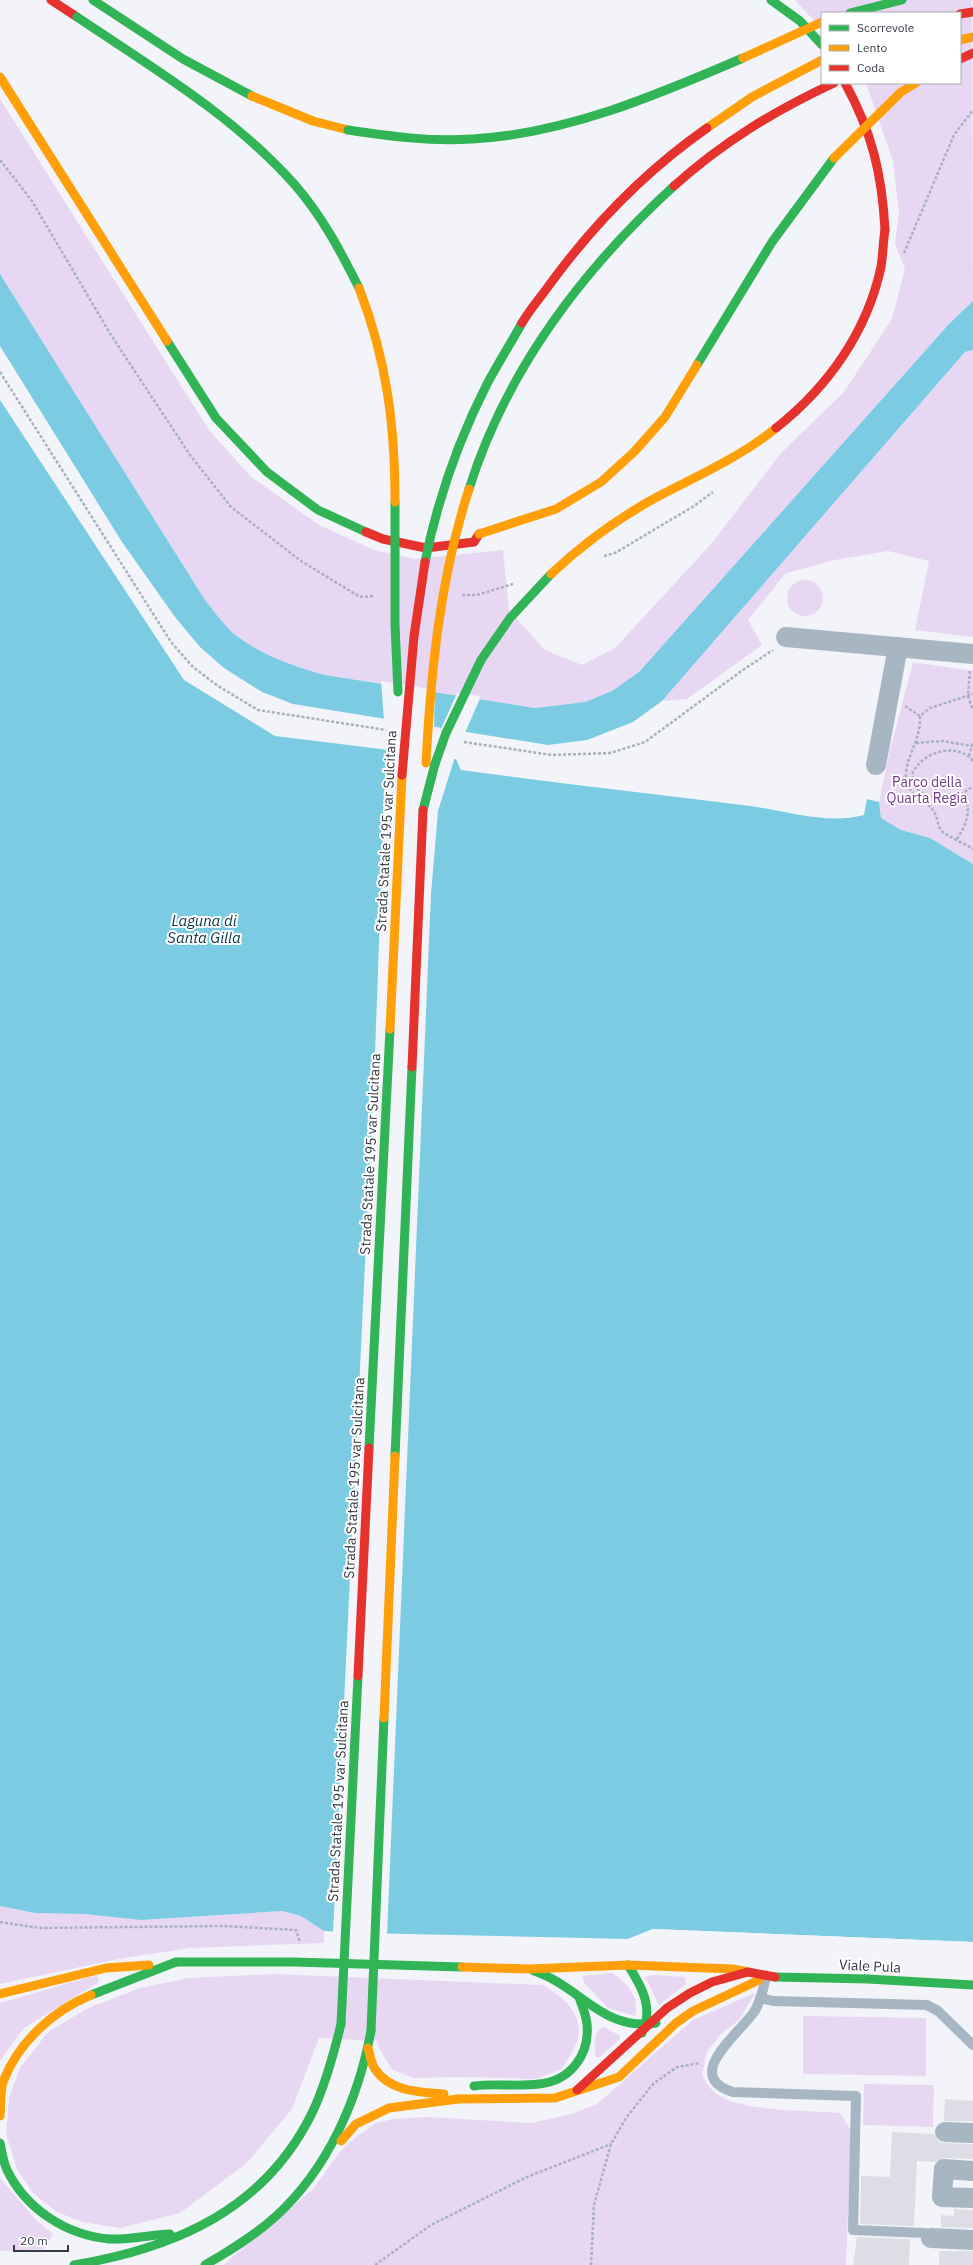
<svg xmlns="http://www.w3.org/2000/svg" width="973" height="2265" font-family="'IBM Plex Sans',sans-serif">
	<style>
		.green { fill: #e8d7f3 }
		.water { fill: #7bcce3 }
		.pier { fill: #f2f4fa }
		.building { fill: #dcdde5 }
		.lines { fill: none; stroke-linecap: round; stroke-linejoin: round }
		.path { stroke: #a8b2ba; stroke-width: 2.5; stroke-dasharray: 3 2; stroke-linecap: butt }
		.lane { stroke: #a7b6c3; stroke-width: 10 }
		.street { stroke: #a7b6c3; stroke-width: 20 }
		.fast { stroke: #30b455; stroke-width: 9 }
		.slow { stroke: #ff9f0a; stroke-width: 9 }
		.jam { stroke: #e5322d; stroke-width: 9 }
		.fast-bridge { stroke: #30b455; stroke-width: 9 }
		.slow-bridge { stroke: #ff9f0a; stroke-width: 9 }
		.jam-bridge { stroke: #e5322d; stroke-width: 9 }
		.labels { text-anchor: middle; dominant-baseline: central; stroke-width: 4; stroke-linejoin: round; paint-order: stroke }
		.park-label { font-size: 14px; fill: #72388a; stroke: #fff }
		.street-label { font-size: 14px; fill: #343943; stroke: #fff }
		.water-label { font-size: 15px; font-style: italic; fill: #003642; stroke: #fff }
	</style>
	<rect width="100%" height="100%" fill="#f2f4fa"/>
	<g class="green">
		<path d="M795 0H972L973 301 949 324 639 672 612 691 585 702 535 708 326 675C293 666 260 655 233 633 223 624 214 611 205 600L0 274V99L209 430 250 476 319 525 374 550 415 559 503 550 509 610 545 650 582 665 615 648 712 543 781 453 844 392 892 319 905 269 895 244 899 212 893 161 866 83H960V13H822V29Z"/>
		<polygon points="973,350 973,637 915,630 929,561 888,551 835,560 786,573 748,620 762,645 687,699 662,701 965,352"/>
		<circle cx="805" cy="598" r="18"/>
		<polygon points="913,662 973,671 973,864 930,838 901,830 881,818 879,802 890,750"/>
		<polygon points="0,1906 35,1913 84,1914 141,1920 282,1911 301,1916 324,1931 324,1943 190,1948 118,1959 0,1984"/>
		<path d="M612 1973C627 1983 640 1997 635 2016L608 2008 585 1984 582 1976Z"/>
		<path d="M275 1974 542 1985C563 1996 587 2016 576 2044 572 2052 567 2061 562 2069L536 2079 459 2077 413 2078 392 2069 380 2050 377 2041 319 2038 292 2109 247 2163 180 2213 120 2228 82 2222 57 2212 33 2193 17 2169 6 2134 9 2098 20 2068 48 2032 88 2008 140 1988 188 1978Z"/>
		<polygon points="97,1975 99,1982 24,2028 0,2061 0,2003"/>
		<polygon points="652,1975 685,1977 686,1984 659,2005 645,1977"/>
		<path d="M755 1993 739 2020 721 2034 707 2052 702 2075C705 2080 708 2086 712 2090 734 2113 808 2110 840 2113L851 2131 846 2265H223L313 2189 340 2152 356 2137 376 2123 393 2119 427 2117 531 2123 571 2114 597 2104 693 2020Z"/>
		<polygon points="803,2016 926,2018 926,2076 803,2074"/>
		<path d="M604 2027 620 2036V2039L600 2057H596C594 2046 592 2032 604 2027Z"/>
		<polygon points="864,2084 934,2085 933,2127 863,2125"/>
		<polygon points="0,2178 35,2219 53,2234 44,2249 0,2251"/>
	</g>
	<g class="water">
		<path d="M0 274 205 600C214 611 223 624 233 633 260 655 293 666 325 675L535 708 585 702 612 691 639 672 949 324 973 301V350L965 352 662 701 633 722 587 740 548 745 293 704 262 692 224 668 200 647 175 617 122 542 0 346Z"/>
		<path d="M0 400 184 680 275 736 389 750 417 758 456 759 461 770C557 783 654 794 750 806 788 811 827 825 864 815L867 799 879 802 881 818 901 830 930 838 973 864V1942L653 1929 628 1939 363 1933 324 1931 301 1916 282 1911 141 1920 84 1914 35 1913 0 1906Z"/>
	</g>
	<g class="pier">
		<polygon points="381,681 435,690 434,728 384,720"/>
		<polygon points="457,693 481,696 465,733 441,729"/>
		<polygon points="386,748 417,756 455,757 438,811 431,894 387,1935 333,1933 375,1054"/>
		<polygon points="653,1929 973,1942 973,1944 653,1931 633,1939 628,1939"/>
	</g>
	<g class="building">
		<polygon points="945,2099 973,2101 973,2121 944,2121"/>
		<polygon points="892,2132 934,2134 939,2142 944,2143 973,2144 973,2159 945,2158 935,2162 917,2161 914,2226 860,2224 861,2176 890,2177"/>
		<polygon points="954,2209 973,2210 973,2228 941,2227 941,2215 954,2216"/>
		<polygon points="857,2237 910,2239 909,2265 853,2265"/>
		<rect x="939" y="2251" width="34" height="14"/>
	</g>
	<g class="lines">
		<g class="path">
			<polyline points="0,160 32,201 111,335 190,455 231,507 301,561 360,597 375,596"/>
			<polyline points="904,253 954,135 973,110"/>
			<polyline points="0,372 171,642 193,667 218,686 258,710 386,730"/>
			<polyline points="604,556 615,553 694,506 713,492"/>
			<polyline points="462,595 477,595 513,584"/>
			<polyline points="970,671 968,696 973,710"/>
			<polyline points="905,706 920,716 930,708 973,694"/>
			<path d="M920 716C921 738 909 751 906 772 903 794 923 797 933 810 938 816 937 828 943 832 952 839 964 843 973 849"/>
			<polyline points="464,742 552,755 610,753 645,742 740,672 773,650"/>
			<polyline points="916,743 942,741 972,746"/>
			<polyline points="969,756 973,742"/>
			<path d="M973 761C957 741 920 752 912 775L916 789C934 802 957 800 973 786"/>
			<path d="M957 839C966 825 973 809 963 794"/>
			<polyline points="0,1922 40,1928 224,1926 296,1930 300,1943"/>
			<polyline points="375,2265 431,2225 527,2177 611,2144"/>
			<polyline points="591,2265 594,2205 611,2144 626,2118 653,2084 677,2067 700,2063"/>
		</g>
		<g class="lane">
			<path d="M766 1977C763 1989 761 2002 754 2012 738 2035 682 2076 733 2092L856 2096 853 2230 925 2233 931 2238"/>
			<polyline points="760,1998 773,2001 927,2005 938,2011 973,2045"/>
		</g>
		<g class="street">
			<polyline points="786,637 973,654"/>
			<polyline points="876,765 898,647"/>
			<polyline points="945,2132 973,2133"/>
			<polyline points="973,2171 944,2169 942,2197 973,2198"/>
			<polyline points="931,2238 973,2240"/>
		</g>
		<g class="fast">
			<polyline points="93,0 183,59 252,96"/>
			<polyline points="771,0 800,21 822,45"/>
			<polyline points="850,13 902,0"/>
			<polyline points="167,341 216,418 267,472 318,510 366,532"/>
			<polyline points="423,810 435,764"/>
			<polyline points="176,1962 294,1962 462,1967"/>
			<path d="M628 1965C642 1987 654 2008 642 2033"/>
			<path d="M534 1971C580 1986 603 2032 656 2023"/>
			<polyline points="775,1977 868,1979 973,1985"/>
			<polyline points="91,1995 176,1962"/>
			<path d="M474 2086C496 2083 517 2087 539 2084 570 2081 590 2055 587 2024 586 2014 582 2006 579 1997"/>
			<path d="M0 2143C2 2152 3 2161 7 2170 26 2209 66 2235 109 2239 130 2240 149 2235 170 2234"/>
			<path d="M74 2265C176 2248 266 2209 313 2111 326 2083 334 2053 341 2024"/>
			<path d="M205 2265C229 2251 254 2236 275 2217 328 2169 358 2100 371 2031"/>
		</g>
		<g class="slow">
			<polyline points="960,40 973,37"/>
			<polyline points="0,77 167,341"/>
			<polyline points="252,96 313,121 348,130"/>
			<polyline points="462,1967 529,1969 628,1965 733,1969 748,1972"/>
			<polyline points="0,1994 106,1968 149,1965"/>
			<path d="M368 2048C370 2054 371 2064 375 2069 390 2092 420 2092 444 2094"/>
			<polyline points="458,2099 555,2098 619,2077 676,2023 693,2011 759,1980"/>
			<path d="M0 2116C1 2106 0 2092 3 2082 18 2043 52 2011 91 1995"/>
			<polyline points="341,2141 356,2124 389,2108 458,2099"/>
		</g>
		<g class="jam">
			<polyline points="51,0 77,17"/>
			<polyline points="960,14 973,12"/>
			<polyline points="960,59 973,53"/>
			<path d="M845 83C872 132 882 174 885 230"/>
			<polyline points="366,532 383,539 426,548 474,542 479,534"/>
			<polyline points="577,2090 667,2008 690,1993 712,1982 748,1972 775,1977"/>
		</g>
		<g class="fast-bridge">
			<path d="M77 17C153 68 234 116 295 185 322 216 341 252 359 288"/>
			<path d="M348 130C389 136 430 142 472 139 566 134 657 95 743 58"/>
			<polyline points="697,365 772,242 834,158"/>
			<path d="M469 489C506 371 583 269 674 186"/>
			<polyline points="395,502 395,625 398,692"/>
			<path d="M425 562C437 502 459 439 487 384 498 363 511 343 522 323"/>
			<polyline points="435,764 446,733 481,660 510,618 551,574"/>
			<polyline points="369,1448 390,1029"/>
			<polyline points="395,1456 412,1067"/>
			<polyline points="341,2024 358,1676"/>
			<polyline points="371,2031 384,1718"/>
		</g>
		<g class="slow-bridge">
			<polyline points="743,58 822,22"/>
			<polyline points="707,128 752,97 822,60"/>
			<polyline points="834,158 901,92 916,83"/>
			<path d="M359 288C387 360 395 426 395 502"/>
			<polyline points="479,534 556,509 601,482 634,452 665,417 697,365"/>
			<path d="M551 574C583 544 618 518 657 497 697 476 741 457 776 428"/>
			<path d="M426 763C431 670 440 578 469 489"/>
			<polyline points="390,1029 402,775"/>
			<polyline points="384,1718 395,1456"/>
		</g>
		<g class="jam-bridge">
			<path d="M674 186C723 142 774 111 834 83"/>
			<path d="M522 323C530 309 541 297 550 284 594 224 647 170 707 128"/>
			<path d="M776 428C828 387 867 332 881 267 883 255 883 242 885 230"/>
			<polyline points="402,775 414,636 425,562"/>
			<polyline points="412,1067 423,810"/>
			<polyline points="358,1676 369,1448"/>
		</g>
	</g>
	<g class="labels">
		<g class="park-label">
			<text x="927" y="782">Parco della<tspan x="927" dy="16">Quarta Regia</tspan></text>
		</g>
		<g class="street-label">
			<text transform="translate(386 831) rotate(-87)">Strada Statale 195 var Sulcitana</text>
			<text transform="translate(370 1154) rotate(-87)">Strada Statale 195 var Sulcitana</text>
			<text transform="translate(354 1478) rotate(-87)">Strada Statale 195 var Sulcitana</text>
			<text transform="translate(338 1801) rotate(-87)">Strada Statale 195 var Sulcitana</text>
			<text transform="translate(870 1966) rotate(3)">Viale Pula</text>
		</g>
		<g class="water-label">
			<text x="204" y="920">Laguna di<tspan x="204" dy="17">Santa Gilla</tspan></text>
		</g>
	</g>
	<rect x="821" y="12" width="140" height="72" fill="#ffffff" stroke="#aeb0b4"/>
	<rect x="829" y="25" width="20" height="6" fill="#30b455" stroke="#aeb0b4"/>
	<text x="857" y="32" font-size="12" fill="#343943">Scorrevole</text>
	<rect x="829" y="45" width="20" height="6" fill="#ff9f0a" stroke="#aeb0b4"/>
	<text x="857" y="52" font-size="12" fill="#343943">Lento</text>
	<rect x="829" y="65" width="20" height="6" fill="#e5322d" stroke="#aeb0b4"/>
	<text x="857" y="72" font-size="12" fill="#343943">Coda</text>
	<path d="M14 2245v6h54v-6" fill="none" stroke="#343943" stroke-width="2"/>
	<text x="20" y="2245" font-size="12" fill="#343943" stroke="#ffffff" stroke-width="3" paint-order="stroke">20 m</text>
</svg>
